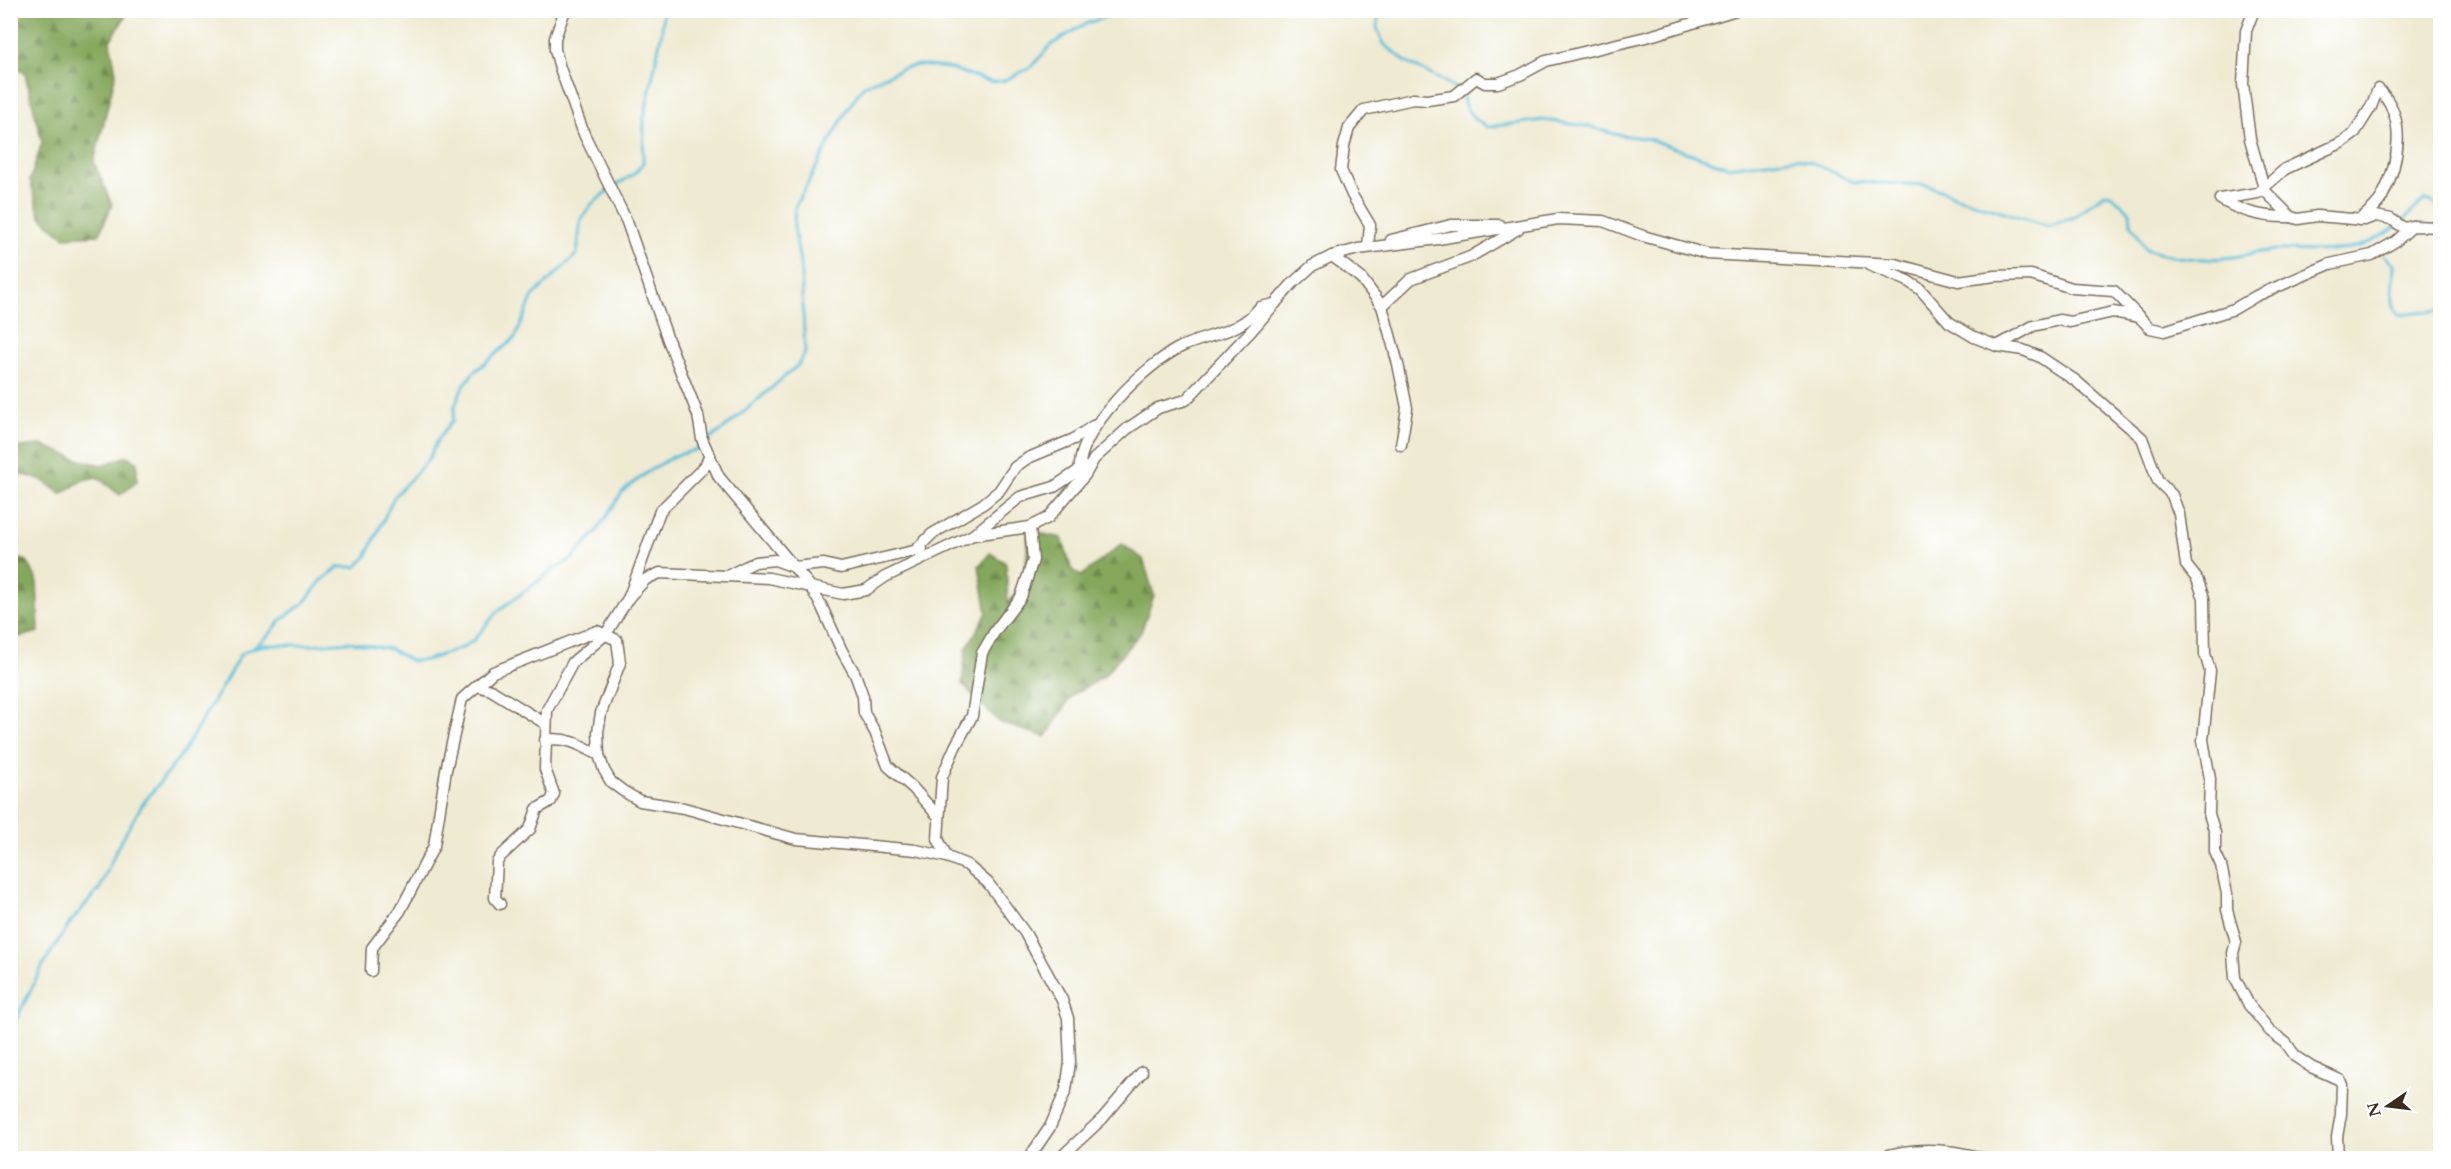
<svg xmlns="http://www.w3.org/2000/svg" width="2451" height="1169" font-family="Cardo,serif">
	<style>
		.forest { fill: url(#forest-firs); stroke: #60683d; stroke-width: 1.5 }
		.lines { fill: none; stroke-linecap: round; stroke-linejoin: round }
		.stream { stroke: #5abcd8; stroke-width: 3 }
		.minor-casing { stroke: #7a6d5d; stroke-width: 13 }
		.minor { stroke: #fff; stroke-width: 10 }
	</style>
	<defs>
		<pattern id="forest-firs" width="22" height="20" patternUnits="userSpaceOnUse" patternTransform="scale(1.5)"><rect width="22" height="20" fill="#84a75c"/><path d="M5 1l3.5 6h-7zM16 11l3.5 6h-7z" fill="#6d884b"/></pattern>
	</defs>
	<rect width="100%" height="100%" fill="#fff"/>
	<filter id="ink" filterUnits="userSpaceOnUse"><feTurbulence type="fractalNoise" baseFrequency=".0167" numOctaves="2"/><feDisplacementMap in="SourceGraphic" scale="12" xChannelSelector="R" yChannelSelector="G"/><feConvolveMatrix kernelMatrix="1 2 1 2 8 2 1 2 1" color-interpolation-filters="sRGB"/></filter>
	<filter id="wash" filterUnits="userSpaceOnUse"><feTurbulence type="fractalNoise" baseFrequency=".008" numOctaves="4" result="noise"/><feDisplacementMap in="SourceGraphic" scale="24" xChannelSelector="R" yChannelSelector="G"/><feGaussianBlur stdDeviation="1.35" result="paint"/><feColorMatrix in="noise" values="0 0 0 0 0 0 0 0 0 0 0 0 0 0 0 0 0 1.4 0 .05"/><feComposite in="paint" operator="in"/></filter>
	<g filter="url(#wash)">
		<rect width="100%" height="100%" fill="#efead2"/>
		<g class="forest">
			<polygon points="10,11 129,11 110,41 116,73 94,162 112,205 99,235 64,237 40,216 30,180 42,142 25,74 11,62"/>
			<polygon points="42,445 80,460 102,465 127,456 137,463 137,482 120,495 97,477 83,480 61,494 40,479 20,474 13,494 11,519 11,448"/>
			<path d="M1028 531 1062 538 1071 568 1081 576 1122 544 1143 559 1154 595 1141 632 1103 677 1072 695 1046 737 1000 723 962 684 966 649 987 613 979 566 990 553 1006 563 1008 604C1027 582 1027 559 1028 531Z"/>
			<polygon points="10,556 27,561 37,580 39,632 19,637"/>
		</g>
		<g class="lines">
			<g class="stream">
				<path d="M1379 10 1377 28 1384 44 1406 62 1451 85 1463 95 1464 104 1474 119 1488 127 1544 120 1592 127 1614 134 1649 139 1728 167 1797 158 1811 162 1854 182 1927 185 1957 197 2048 226 2074 217 2104 194 2112 195 2130 212 2131 223 2146 249C2173 259 2205 261 2233 257 2248 255 2263 250 2279 250 2325 250 2356 258 2397 226"/>
				<polyline points="615,186 634,174 643,163 644,118 662,31 663,10"/>
				<polyline points="2402,222 2424,200 2430,201 2440,207"/>
				<path d="M2384 255 2394 264C2394 279 2388 304 2399 315L2440 310"/>
				<polyline points="253,648 265,645 310,645 350,642 390,649 411,661 427,660 464,647 474,640 497,612 555,568 571,560 597,531 623,491 649,471 674,456 695,450 725,428 798,365 805,353 801,270 794,226 795,207 847,110 860,90 865,85 902,69 918,65 948,68 992,82 1003,81 1030,68 1051,45 1083,25 1124,10"/>
				<polyline points="10,1032 43,965 69,924 100,888 118,846 142,805 182,754 241,654 253,648 269,635 281,620 304,603 321,581 339,567 356,567 366,557 394,497 428,460 438,439 453,420 455,406 462,388 473,373 515,338 533,296 577,254 581,219 592,204 609,190"/>
			</g>
		</g>
	</g>
	<g filter="url(#ink)">
		<g class="lines">
			<defs>
				<g id="minor">
					<polyline points="565,10 555,38 555,50 560,68 584,134 627,222 668,340 698,415 702,439 719,477 809,585 821,605 842,651 855,674 863,696 864,713 875,732 888,766 913,788 938,816"/>
					<polyline points="2254,10 2246,31 2243,84 2250,139 2265,191 2291,217 2298,219 2317,216 2364,220 2376,216 2391,219 2404,228 2413,226"/>
					<path d="M2291 217C2265 218 2243 213 2220 199L2258 193 2285 169 2343 142 2354 134 2371 107 2378 89C2408 117 2399 163 2382 197 2377 206 2367 214 2359 220"/>
					<polyline points="1391,240 1451,225 1500,225"/>
					<polyline points="1368,246 1370,225 1352,195 1341,170 1344,146 1349,128 1364,110 1413,99 1427,100 1454,96 1476,78 1485,83 1498,83 1520,75 1546,61 1650,36 1736,10"/>
					<polyline points="1332,256 1361,278 1382,306 1398,364 1407,408 1401,445"/>
					<polyline points="1869,265 1906,280 1920,289 1949,322 1974,337 1997,346 2023,350 2040,357 2076,381 2142,438 2158,481 2172,495 2179,514 2186,565 2197,579 2204,598 2205,654 2210,671 2203,740 2210,779 2209,814 2215,833 2215,852 2221,865 2227,894 2227,910 2236,942 2233,953 2235,978 2249,1005 2270,1031 2286,1043 2296,1057 2311,1067 2340,1080 2342,1085 2341,1114 2337,1137 2338,1158"/>
					<polyline points="1382,306 1411,279 1470,257 1518,229"/>
					<polyline points="1997,346 2033,326 2059,320 2070,322 2113,312 2140,317"/>
					<path d="M1080 470C1076 431 1149 361 1183 346 1211 334 1241 332 1260 307L1275 304"/>
					<polyline points="973,535 1020,497 1054,487 1084,467"/>
					<polyline points="917,549 932,534 983,504 999,491 1015,467 1028,458 1074,439 1093,426"/>
					<polyline points="729,575 755,562 775,560 794,567 824,564 841,568 922,549"/>
					<polyline points="629,597 646,579 660,573 769,578 843,594 866,590 885,577 973,535 1030,527 1048,518 1085,475 1094,459 1127,429 1158,408 1186,400 1252,330 1293,283 1312,266 1332,256 1358,249 1438,239 1558,219 1603,221 1643,236 1707,254 1895,264 1958,281 1995,276 2031,275 2072,288 2114,291 2150,328 2164,331 2234,309 2256,296 2330,264 2372,255 2396,241 2413,226 2440,227"/>
					<polyline points="477,686 491,690 546,724"/>
					<path d="M545 740C567 737 579 744 599 755"/>
					<polyline points="947,857 938,839 942,777 955,747 972,716 982,653 995,631 1021,597 1033,560 1030,527"/>
					<polyline points="500,904 495,898 497,862 501,856 530,829 537,809 551,801 554,794 545,769 547,710 573,662 606,634 629,597 660,511 705,466 710,455"/>
					<polyline points="371,971 372,948 400,911 434,846 446,770 462,699 493,672 597,631 617,640 620,663 601,713 598,732 599,755 604,770 611,782 623,791 640,801 684,808 796,839 916,850 947,857 967,865 988,883 1025,933 1062,1000 1068,1018 1070,1062 1066,1090 1050,1127 1029,1158"/>
					<polyline points="1060,1158 1102,1119 1142,1072"/>
					<path d="M1879 1158C1914 1146 1947 1148 1982 1158"/>
				</g>
			</defs>
			<use href="#minor" class="minor-casing"/>
			<use href="#minor" class="minor"/>
		</g>
	</g>
	<rect width="2451" height="1169" fill="none" stroke="#fff" stroke-width="36"/>
	<g transform="translate(2388 1106) rotate(256)" stroke="#ffffff" stroke-width="4.5" paint-order="stroke">
	<path d="M0-4.5L10 22L0 15L-10 22Z" fill="#3b2a1e"/>
	<text y="-9" font-size="16" font-weight="bold" text-anchor="middle" fill="#3b2a1e">N</text>
	</g>
</svg>
